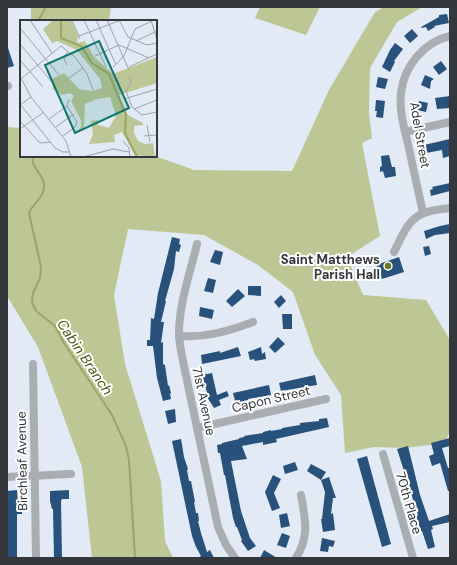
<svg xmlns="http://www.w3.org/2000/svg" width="457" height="565" font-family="'DM Sans',sans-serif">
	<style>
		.green { fill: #bcc795 }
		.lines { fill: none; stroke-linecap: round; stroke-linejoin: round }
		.stream { stroke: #9aa668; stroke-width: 2 }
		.building { fill: #28517c }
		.minor { stroke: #aaaeb3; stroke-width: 8 }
		.poi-dot { fill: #6a7723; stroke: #fff; stroke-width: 1.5 }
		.labels { text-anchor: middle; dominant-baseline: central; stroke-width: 4; stroke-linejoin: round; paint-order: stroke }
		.street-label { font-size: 13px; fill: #34383c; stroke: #fff }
		.poi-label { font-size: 13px; font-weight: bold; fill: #34383c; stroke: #fff; text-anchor: end }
		.water-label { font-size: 14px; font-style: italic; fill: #4e5913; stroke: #fff }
		.inset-river { fill: none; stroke: #9aa668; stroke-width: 2 }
		.inset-road { fill: none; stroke: #9ca3ab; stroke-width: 1 }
		.view { fill: #0f766e; fill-opacity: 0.15; stroke: #0f766e; stroke-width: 2 }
		.inset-edge { fill: none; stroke: #34383c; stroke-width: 2 }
	</style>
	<rect width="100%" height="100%" fill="#e1eaf5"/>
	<g class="green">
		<polygon points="31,7 111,7 109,21 31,21"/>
		<polygon points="260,7 320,7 306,35 255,18"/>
		<polygon points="384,7 422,7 397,22 370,68 369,114 372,138 362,143 380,236 347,257 363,295 426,300 450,340 450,430 445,443 405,448 374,447 345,453 341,395 315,355 293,292 258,265 204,235 128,229 114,295 125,364 161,481 165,541 173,558 92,558 82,467 38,347 7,296 7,127 21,128 21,156 155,156 194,170 292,171 329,90 375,12"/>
	</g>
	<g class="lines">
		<g class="stream">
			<polyline points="38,21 46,7"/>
			<path d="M33 156C30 168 44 174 44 185 45 197 33 203 29 213L41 267 40 278 33 293 32 302 36 311 55 326 64 343 112 415 126 446 129 460 135 558"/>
		</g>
	</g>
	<g class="building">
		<polygon points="447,14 449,23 434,26 435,27 428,31 426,27 422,28 421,27 439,17 439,15"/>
		<polygon points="412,29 418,36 410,43 404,36"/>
		<polygon points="395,43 403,49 394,61 395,62 390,72 382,67 390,50"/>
		<polygon points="7,48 8,48 14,66 7,68"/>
		<polygon points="441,61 447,69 439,75 433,67"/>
		<polygon points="425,75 434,79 431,81 430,89 421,85"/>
		<polygon points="378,77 388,79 385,89 376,87"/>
		<polygon points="450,96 450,108 437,109 435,98"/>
		<polygon points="376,100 385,101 383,118 376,117 377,111 375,111"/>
		<polygon points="419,101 428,103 426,112 417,110"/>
		<polygon points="450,139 450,156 443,158 442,150 426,153 424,145"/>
		<polygon points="389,155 392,167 395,167 396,176 385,178 383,171 380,172 380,167 382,166 381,156"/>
		<polygon points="450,183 450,191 431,196 430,190 433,189 432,187"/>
		<polygon points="450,224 450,233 435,235 426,239 424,231 440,226"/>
		<polygon points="172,237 180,239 179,244 181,245 179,252 176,251 174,269 165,301 166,301 161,322 164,322 161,343 163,342 163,364 165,365 168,386 169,385 171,393 170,394 171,399 163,401 157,378 153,346 147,346 147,340 150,340 151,318 154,319 158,293"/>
		<polygon points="429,246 431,254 425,256 423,247"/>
		<polygon points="215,250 223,252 220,265 210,262"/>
		<polygon points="399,257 404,272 382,279 376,265"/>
		<polygon points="208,278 216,280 213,293 204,291"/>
		<polygon points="248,286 261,286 261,296 248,295"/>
		<polygon points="238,289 245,296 232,307 226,301"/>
		<polygon points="281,295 286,301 279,308 274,302"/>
		<polygon points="200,307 214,310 212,319 199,316"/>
		<polygon points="282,314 292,314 292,329 283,329"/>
		<polygon points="278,337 285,344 275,353 269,347"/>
		<polygon points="238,347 241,356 202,364 201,355 220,351 220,353"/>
		<polygon points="261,347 262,354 265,352 266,359 255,361 254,359 250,360 248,352"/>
		<polygon points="212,373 217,395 227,391 229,396 219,400 221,405 214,408 207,397 208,396 202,375"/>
		<polygon points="315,375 317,385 281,391 279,383"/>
		<polygon points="269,385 271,395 248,399 248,400 240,402 240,400 235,401 233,393"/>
		<polygon points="175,409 176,422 168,424 165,411"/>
		<polygon points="327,418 329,427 276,439 277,442 263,445 263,442 242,446 247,459 231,461 241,511 250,538 256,546 248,551 241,541 242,540 237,527 236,527 233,518 225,475 224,475 220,453 218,453 217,445 222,444 222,443 239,439 239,438 244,437 244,436 263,433 263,432 271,430 271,431 282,429 282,428 300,425 300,423 319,421 319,419"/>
		<polygon points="450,438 450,446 442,448 448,468 450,468 450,491 448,491 440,463 432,466 429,456 434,454 431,443"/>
		<polygon points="181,439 184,457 188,469 187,470 189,481 191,481 195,502 194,502 196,513 198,513 199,521 198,521 201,533 207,552 210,550 214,558 198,558 201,556 196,547 192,536 172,441"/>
		<polygon points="408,446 420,495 429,521 450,514 450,522 432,526 433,529 431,530 435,547 428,549 422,531 421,531 416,516 418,515 397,449"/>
		<polygon points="367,456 391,544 382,547 357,459"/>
		<polygon points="295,462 298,470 285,474 283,466"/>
		<polygon points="311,464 326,472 321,480 307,471"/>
		<polygon points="273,475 281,479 274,493 280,508 272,511 265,492"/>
		<polygon points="329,477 336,498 333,498 331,514 333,513 335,530 323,532 321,519 322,519 325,492 321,480"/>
		<polygon points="17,490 18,505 22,505 22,514 17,514 17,558 7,558 7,491"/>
		<polygon points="69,490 69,499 62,499 61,501 62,558 54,558 53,509 52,509 50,501 50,491"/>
		<polygon points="287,513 290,526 281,528 279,515"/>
		<polygon points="282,533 290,536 286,548 277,545"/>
		<polygon points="322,538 335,541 333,547 329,546 328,552 320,551"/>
		<polygon points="264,550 277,558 260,558"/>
	</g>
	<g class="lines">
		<g class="minor">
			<polyline points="7,86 8,86"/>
			<polyline points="405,132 450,122"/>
			<path d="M423 213C418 190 413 167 408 144 404 128 399 110 401 93 404 66 424 42 450 36"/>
			<path d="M197 244C190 273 179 304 179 333 179 346 183 359 185 371L218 527 226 545 235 558"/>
			<path d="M394 252C401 239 407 220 422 214 430 210 441 209 450 208"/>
			<path d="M179 336C206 338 229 331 253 322"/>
			<polyline points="33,364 36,558"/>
			<polyline points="197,428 326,399"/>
			<polyline points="383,454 413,558"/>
			<polyline points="7,477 71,474"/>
			<path d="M296 558C310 536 305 519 301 495"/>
		</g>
	</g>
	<circle class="poi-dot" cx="388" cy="266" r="4"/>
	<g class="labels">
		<g class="street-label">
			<text transform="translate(420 135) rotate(80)">Adel Street</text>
			<text transform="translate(271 399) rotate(-13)">Capon Street</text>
			<text transform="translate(204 401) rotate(78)">71st Avenue</text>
			<text transform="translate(22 461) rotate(-91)">Birchleaf Avenue</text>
			<text transform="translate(409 503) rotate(74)">70th Place</text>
		</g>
		<g class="poi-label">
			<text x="380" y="259">Saint Matthews<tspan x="380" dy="15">Parish Hall</tspan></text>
		</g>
		<g class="water-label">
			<text transform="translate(85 357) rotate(56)">Cabin Branch</text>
		</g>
	</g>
	<g transform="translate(20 20)">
		<rect width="137" height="137" fill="#e1eaf5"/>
		<path d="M33 0H51L58 16 57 23 65 21 74 37 93 54 137 37V63L99 75 108 95 123 103V105L114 106V113L118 121 125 124 133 123 135 137 115 135 102 112 94 115 95 122 69 124 73 114 71 101 78 100V105L89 108 96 96 90 77 77 79 65 84 64 107 61 111 55 114 61 107V100L51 81 54 76 50 73 42 75 33 69 32 59 44 53 59 69 72 71 82 68 80 59 57 30 37 21 32 23 23 9Z" fill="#bcc795"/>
		<path class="inset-river" d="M41 0V18L61 26 72 43 89 54 106 95 105 113 117 137"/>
		<path class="inset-road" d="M10 0 32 33M52 0 60 19M64 0 86 47M76 0 96 45M87 0 109 50M99 0 108 17 127 25 137 23M131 0 137 20M0 8 39 55M59 16 101 0M116 21 137 11M0 24 31 61M47 32 44 39 47 45M75 36 99 25 129 38M0 40 23 67M93 47 104 36 115 9 134 0M109 47 137 34M0 56 11 77 46 121 51 137M109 56 111 62 106 71 112 87 122 95 137 92M2 58 41 26 55 37 67 54 73 70M49 58 63 48M104 79 137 69M0 84 35 128 43 132H50M0 85 11 77M114 89 137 80M29 99 47 86 49 79M0 101 20 123 31 122M127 105 130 122M36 107 54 94M0 109 24 92M43 116 55 107 57 102 47 86M124 116 137 115M103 121 109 128 110 137M63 137 93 129 109 132"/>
		<path class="view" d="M79 21 109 88 55 113 25 45Z"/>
		<rect width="137" height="137" class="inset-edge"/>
	</g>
	<rect width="457" height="565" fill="none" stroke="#34383c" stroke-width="16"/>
</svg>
